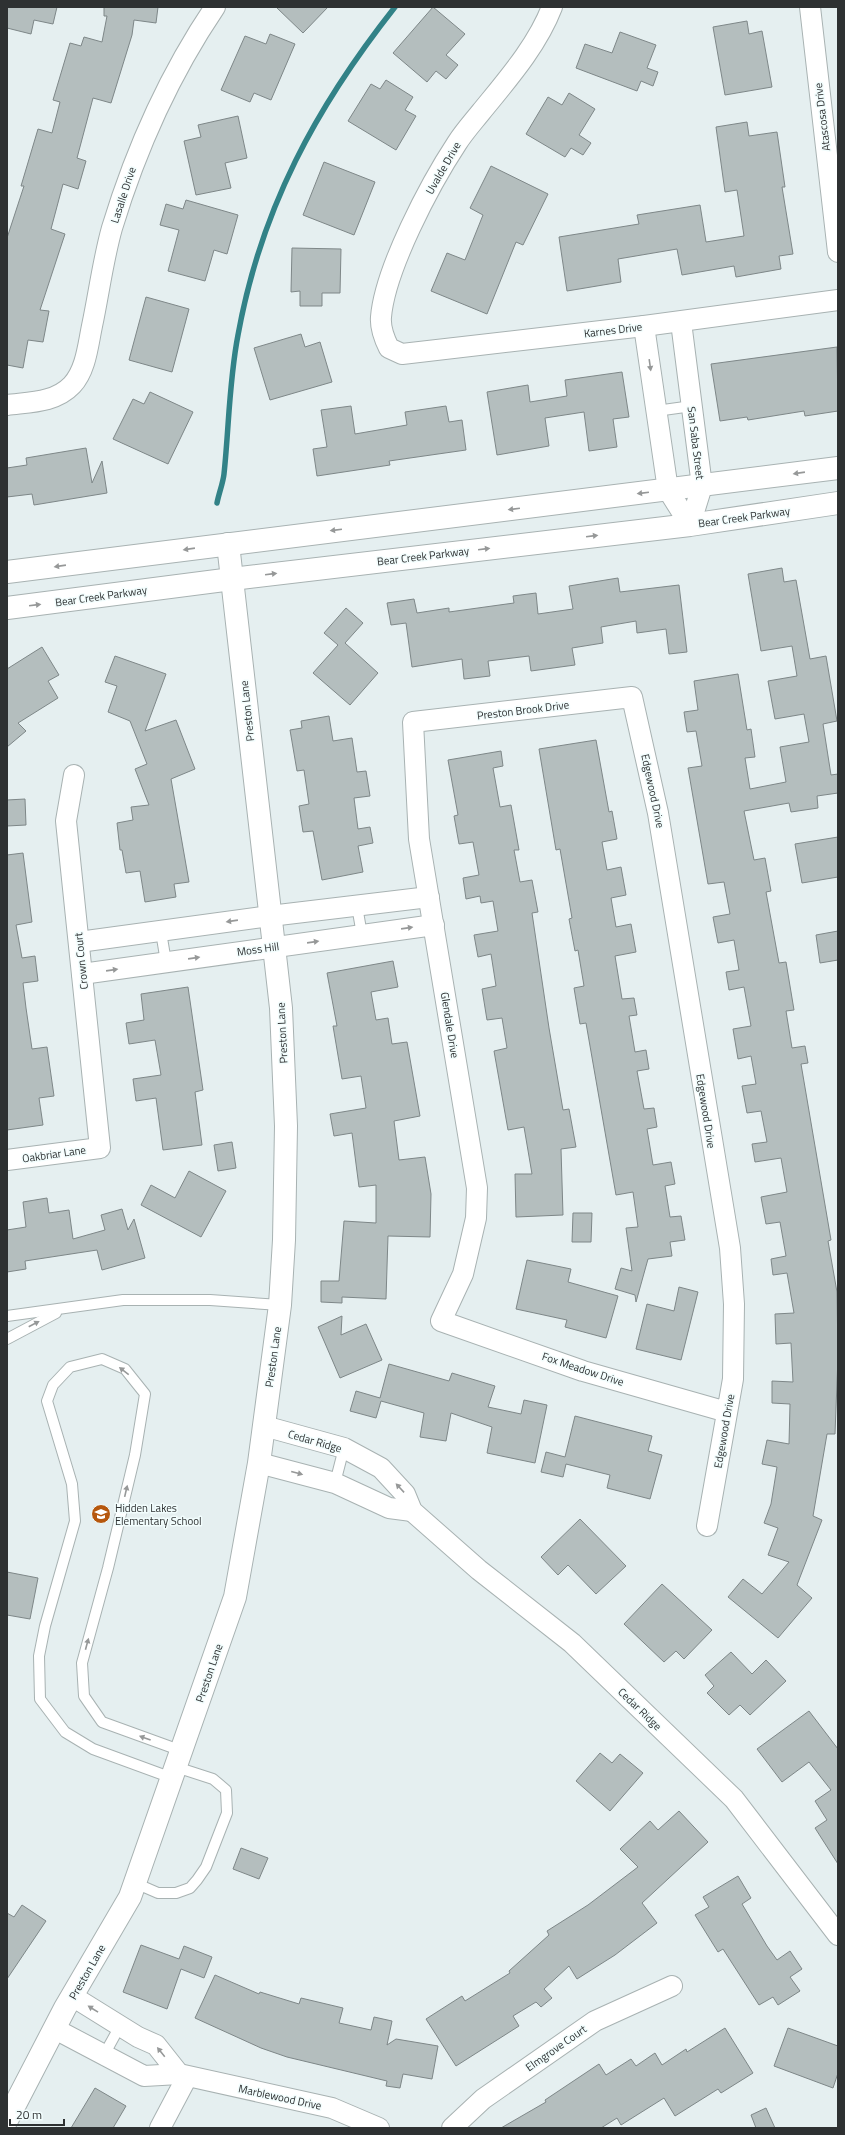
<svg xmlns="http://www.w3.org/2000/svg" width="845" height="2135" font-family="'Titillium Web',sans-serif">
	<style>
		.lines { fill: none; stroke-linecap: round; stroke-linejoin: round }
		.stream { stroke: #328287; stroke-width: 5.5 }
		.building { fill: #b4bebe; stroke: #7e8788 }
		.service-casing { stroke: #a8b2b2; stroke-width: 12 }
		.minor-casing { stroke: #a8b2b2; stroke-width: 22 }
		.tertiary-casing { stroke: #a8b2b2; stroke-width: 24 }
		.secondary-casing { stroke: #a8b2b2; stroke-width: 24 }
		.service { stroke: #fff; stroke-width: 10 }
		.minor { stroke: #fff; stroke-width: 20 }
		.tertiary { stroke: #fff; stroke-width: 22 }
		.secondary { stroke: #fff; stroke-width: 22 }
		.oneway { fill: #969898 }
		.labels { text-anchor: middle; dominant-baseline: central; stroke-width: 3; stroke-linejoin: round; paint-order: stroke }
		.street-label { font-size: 11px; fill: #2e3132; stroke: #f2fdfd }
		.poi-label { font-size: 11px; fill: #2e3132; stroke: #f2fdfd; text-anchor: start }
	</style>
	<rect width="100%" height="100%" fill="#e5eff0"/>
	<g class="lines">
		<path class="stream" d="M217 503C219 493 223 483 224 474 229 427 229 381 238 335 261 208 316 107 395 7"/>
	</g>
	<g class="building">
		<polygon points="7,7 57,7 53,24 34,20 31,34 7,28"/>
		<polygon points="104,7 158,7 156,23 134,20 132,35 111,103 93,98 77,158 86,161 78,189 63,184 51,229 65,234 40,310 49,311 43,342 28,340 23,368 7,365 7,238 24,186 21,186 38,129 52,133 60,102 53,100 70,43 81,46 84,37 102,42 107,16 104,16"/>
		<polygon points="276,7 328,7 303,33"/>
		<polygon points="433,7 465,34 446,55 458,65 446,79 436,71 427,82 393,53"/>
		<polygon points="747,21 749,34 762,31 772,87 725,95 713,27"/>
		<polygon points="620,32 656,45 647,68 658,72 653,86 641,81 637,91 576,68 585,44 612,53"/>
		<polygon points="270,34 295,44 271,100 254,93 250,102 221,90 245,36 266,44"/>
		<polygon points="386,80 413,97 405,110 416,116 396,150 348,121 371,84 380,89"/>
		<polygon points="569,93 595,109 579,135 591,143 583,155 571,148 565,157 526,134 548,97 562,105"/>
		<polygon points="238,116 247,158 225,163 231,188 196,195 184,141 201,137 198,125"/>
		<polygon points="747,122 749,136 777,132 785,187 782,187 793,254 779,256 781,269 736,277 734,266 682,275 677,249 618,259 621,282 567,291 559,237 639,224 637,215 700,205 706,242 744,236 737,190 725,192 716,127"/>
		<polygon points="324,162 375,182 354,235 303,215"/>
		<polygon points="491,166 548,194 523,245 516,242 487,314 431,291 447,253 465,260 483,215 470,208"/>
		<polygon points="186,200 238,215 227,254 214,250 205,281 168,271 179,230 160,225 166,204 183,209"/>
		<polygon points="292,248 341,249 340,293 322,293 322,306 300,306 300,291 291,292"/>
		<polygon points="146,297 189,309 172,372 129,360"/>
		<polygon points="301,334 305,347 320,342 332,382 270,400 254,348"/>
		<polygon points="837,347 838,411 805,416 804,411 748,420 747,417 720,421 711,364"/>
		<polygon points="622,372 629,417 613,419 617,447 589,451 584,412 545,418 549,446 497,455 487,392 528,385 530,402 567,396 565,380"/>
		<polygon points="150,392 193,412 168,464 113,439 133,399 144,404"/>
		<polygon points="351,406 355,434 407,425 405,412 446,406 449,422 462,420 466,450 389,461 390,465 317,476 313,449 327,447 321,410"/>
		<polygon points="86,448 92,483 102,461 107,493 34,505 32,494 7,497 7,468 27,465 26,458"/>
		<polygon points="782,568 784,582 796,580 810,659 826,656 837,721 823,724 831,775 838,774 838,793 817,796 818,808 791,812 789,803 744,811 754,860 765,858 771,891 766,892 779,963 786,962 794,1010 786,1011 792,1048 805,1046 808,1063 801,1064 831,1240 828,1241 837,1292 838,1357 835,1434 827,1434 813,1516 822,1520 797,1585 812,1598 778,1638 728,1597 743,1579 762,1594 789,1562 768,1555 778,1528 764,1523 771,1504 777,1467 762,1464 767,1440 789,1444 790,1404 772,1403 772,1381 793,1382 791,1343 776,1344 775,1314 794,1313 787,1273 773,1275 771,1259 786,1256 780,1222 766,1224 761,1197 787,1192 781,1158 755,1162 752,1144 767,1142 761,1111 747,1113 742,1086 756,1084 751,1056 738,1059 733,1029 751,1026 744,987 729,990 726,972 739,970 734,940 718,943 713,917 730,914 724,882 708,884 688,768 702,766 696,731 687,732 684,712 698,710 694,681 738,674 747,730 751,729 755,757 745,758 750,789 786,782 780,747 809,742 804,714 775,719 768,681 797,676 792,646 761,651 748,574"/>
		<polygon points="618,578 620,592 679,585 687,652 669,654 666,629 637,633 636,621 601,627 603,643 572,648 575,665 531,671 529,656 488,661 490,676 464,679 462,659 412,667 406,623 391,625 387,603 414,599 417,613 449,608 449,612 514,603 513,596 536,593 538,614 573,609 569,586"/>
		<polygon points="346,608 363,623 345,643 378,673 350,705 313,673 338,645 324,633"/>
		<polygon points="42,647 59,675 48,681 58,698 18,723 26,731 7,747 7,669"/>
		<polygon points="115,656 166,674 145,731 176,720 195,769 171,779 189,882 174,884 176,897 145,902 140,871 126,873 122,850 120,850 117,823 133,820 131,807 149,805 135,769 147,764 130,721 108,712 117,686 105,682"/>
		<polygon points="329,716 333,741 352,738 357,772 366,771 370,796 354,798 358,829 370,827 373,843 358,846 363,872 322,880 313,831 303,832 299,806 309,804 304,770 297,771 290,730 302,728 301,721"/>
		<polygon points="596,740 609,812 612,811 617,839 602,842 607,870 621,867 626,895 611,898 616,927 631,924 636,952 615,956 622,999 634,998 637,1015 629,1016 635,1052 646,1050 649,1069 637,1071 644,1109 654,1108 657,1127 647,1129 653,1165 671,1162 675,1184 665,1186 670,1217 681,1216 685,1240 670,1242 672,1256 648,1259 636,1302 635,1295 615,1289 621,1268 632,1271 626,1228 638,1227 633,1192 616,1195 586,1023 580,1024 574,988 584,986 578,950 575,951 569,919 572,918 560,849 556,850 539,749"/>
		<polygon points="501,751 503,766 493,768 500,807 511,805 519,850 514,850 520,882 532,880 538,912 532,913 549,1028 563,1110 569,1109 576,1147 561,1149 563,1215 516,1217 515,1174 532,1174 524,1127 508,1130 494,1051 507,1048 502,1018 487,1020 482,989 496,986 491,954 478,957 474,935 498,931 493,901 481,903 480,896 466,899 463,878 479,875 473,842 459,844 454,816 458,815 448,760"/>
		<polygon points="25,799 26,825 7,826 7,800"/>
		<polygon points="838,837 838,877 802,883 795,844"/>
		<polygon points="23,853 32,922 16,925 22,958 35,956 38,981 23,983 26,1008 32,1049 47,1047 54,1096 39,1098 43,1125 7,1130 7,855"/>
		<polygon points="838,931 838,960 820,963 816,935"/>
		<polygon points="393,961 398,987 371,992 376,1020 388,1018 392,1044 407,1042 420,1116 394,1121 399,1160 425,1157 431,1194 430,1237 388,1236 386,1299 342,1297 342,1303 321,1302 321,1281 339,1281 344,1221 376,1223 376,1185 359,1187 352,1133 334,1136 330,1114 366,1108 361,1076 342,1079 333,1026 337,1026 327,973"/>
		<polygon points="188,987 203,1090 195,1092 202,1145 163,1150 156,1098 136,1101 133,1079 161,1075 155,1040 129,1044 126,1023 144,1020 141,994"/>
		<polygon points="232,1142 236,1168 218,1171 214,1145"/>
		<polygon points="189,1171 226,1191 201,1237 141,1205 151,1185 175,1198"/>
		<polygon points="47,1198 49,1213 69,1210 73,1239 105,1230 101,1215 122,1209 128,1230 134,1219 145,1258 102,1270 97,1250 25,1261 26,1269 7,1272 7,1230 26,1227 23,1202"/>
		<polygon points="573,1213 592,1213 591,1242 572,1242"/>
		<polygon points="527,1260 571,1269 568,1282 618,1296 606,1338 565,1327 567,1320 516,1309"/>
		<polygon points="679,1287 698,1292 681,1360 636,1349 647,1304 674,1311"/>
		<polygon points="342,1316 341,1335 366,1324 382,1360 340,1378 318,1327"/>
		<polygon points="389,1364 449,1381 452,1373 495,1386 488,1407 521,1414 524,1400 547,1405 535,1463 487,1453 492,1427 451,1413 446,1441 420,1437 424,1413 381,1401 376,1418 350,1411 356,1391 380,1398"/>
		<polygon points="575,1416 652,1436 648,1451 662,1455 650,1499 607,1488 610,1475 566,1464 563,1477 541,1472 546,1452 565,1457"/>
		<polygon points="580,1519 626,1566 596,1594 568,1565 558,1575 541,1557"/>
		<polygon points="7,1572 38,1578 30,1619 7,1615"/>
		<polygon points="662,1584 712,1630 684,1659 676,1651 664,1662 624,1624"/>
		<polygon points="731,1652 752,1674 766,1660 786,1681 750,1715 740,1705 729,1715 707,1693 714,1686 705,1675"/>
		<polygon points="809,1711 838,1749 838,1864 815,1828 827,1820 815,1801 831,1790 809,1762 782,1782 757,1749"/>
		<polygon points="600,1753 612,1763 620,1754 643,1773 610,1811 576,1781"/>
		<polygon points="679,1811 708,1842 642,1903 657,1923 615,1955 577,1979 569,1966 544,1989 552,1998 541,2007 536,2002 513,2016 519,2026 456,2066 426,2019 462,1996 465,2001 510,1973 509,1971 549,1935 547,1931 588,1905 638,1867 620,1849 650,1821 658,1830"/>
		<polygon points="241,1848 268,1858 259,1879 233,1869"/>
		<polygon points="738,1876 751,1898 742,1904 767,1946 777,1960 790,1951 802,1969 790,1977 800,1991 778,2005 773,1997 759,2005 723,1949 718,1952 695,1915 709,1907 703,1897"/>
		<polygon points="22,1905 46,1921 7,1979 7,1913 14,1917"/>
		<polygon points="141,1945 179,1959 184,1946 212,1957 204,1978 181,1969 167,2009 123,1992"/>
		<polygon points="215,1975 259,1994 260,1992 299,2004 301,1998 343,2008 339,2023 371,2030 374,2017 392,2021 387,2045 396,2039 438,2046 432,2079 403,2074 400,2088 386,2086 387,2081 287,2057 261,2048 195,2018"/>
		<polygon points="725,2028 753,2073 721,2093 718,2089 675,2116 664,2098 621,2125 617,2118 601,2128 501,2128 546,2102 545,2100 599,2064 606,2075 631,2059 636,2066 655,2053 662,2065 686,2049 687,2052"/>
		<polygon points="788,2028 838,2046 838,2073 833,2088 774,2066"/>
		<polygon points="95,2088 126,2106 113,2128 71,2128"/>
		<polygon points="766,2108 775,2128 756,2128 751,2115"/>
	</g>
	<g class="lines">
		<defs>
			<g id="service">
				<polyline points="656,411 692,406"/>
				<polyline points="357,906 362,935"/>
				<polyline points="161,932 166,962"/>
				<polyline points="7,1316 123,1300 210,1300 280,1305"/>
				<polyline points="7,1339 56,1313"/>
				<polyline points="335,1483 344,1448"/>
				<polyline points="172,1778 93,1749 65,1732 40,1699 39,1656 45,1626 75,1521 72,1484 47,1401 53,1385 70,1367 102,1359 125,1369 145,1394 135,1455 108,1568 82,1663 84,1696 102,1722 182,1751"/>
				<polyline points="135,1883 158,1893 176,1893 190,1888 197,1880 206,1867 227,1813 226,1790 213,1779 176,1767"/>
				<polyline points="104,2055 120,2026"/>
			</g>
			<g id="minor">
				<path d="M552 7C537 46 507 80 481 112 473 122 464 132 457 143 430 184 385 269 381 317 380 328 384 338 389 348L402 354 644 326 838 300"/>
				<polyline points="810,7 838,252"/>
				<polyline points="681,322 702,486 690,525"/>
				<polyline points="644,326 668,490 690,525"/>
				<path d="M7 405C29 402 55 403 72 385 86 370 88 345 92 326 99 293 103 260 112 228 136 149 169 75 215 7"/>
				<polyline points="79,942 270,916 429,897"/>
				<polyline points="82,974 434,925"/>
				<polyline points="7,1160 100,1148 66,821 74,775"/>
				<polyline points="264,1426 344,1448 381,1468 405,1494 412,1511 479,1570 572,1643 734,1799 838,1935"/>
				<polyline points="259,1463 335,1483 389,1508 412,1511"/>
				<polyline points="707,1526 733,1379 734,1304 730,1248 658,813 632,697 413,722 419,839 477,1188 476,1218 463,1274 441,1321 583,1371 727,1412"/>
				<polyline points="72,1996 138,2037 156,2045 179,2074"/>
				<polyline points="55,2029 144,2076 179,2074 332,2108 379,2128"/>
				<polyline points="160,2128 187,2077"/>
				<polyline points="452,2128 483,2099 595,2021 672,1986"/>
			</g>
			<polyline id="tertiary" points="7,2120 65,2008 130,1897 235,1597 259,1463 280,1305 284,1240 286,1126 281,1008 228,544"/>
			<g id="secondary">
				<polyline points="7,572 838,468"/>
				<polyline points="7,608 232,579 690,525 838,503"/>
			</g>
		</defs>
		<use href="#service" class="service-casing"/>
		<use href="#minor" class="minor-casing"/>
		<use href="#tertiary" class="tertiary-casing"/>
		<use href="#secondary" class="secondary-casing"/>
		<use href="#service" class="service"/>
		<use href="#minor" class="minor"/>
		<use href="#tertiary" class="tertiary"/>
		<use href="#secondary" class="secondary"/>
	</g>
	<defs><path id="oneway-solid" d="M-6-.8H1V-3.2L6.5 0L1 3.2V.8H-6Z"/></defs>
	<g class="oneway">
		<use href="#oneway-solid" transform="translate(650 365) rotate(82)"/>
		<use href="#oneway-solid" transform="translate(799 473) rotate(172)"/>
		<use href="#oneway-solid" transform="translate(643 493) rotate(173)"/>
		<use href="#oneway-solid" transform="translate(514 509) rotate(173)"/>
		<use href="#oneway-solid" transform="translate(336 530) rotate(173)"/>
		<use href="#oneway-solid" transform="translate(592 536) rotate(-7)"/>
		<use href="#oneway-solid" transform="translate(189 549) rotate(172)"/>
		<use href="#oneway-solid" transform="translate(484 549) rotate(-7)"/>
		<use href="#oneway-solid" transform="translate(60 566) rotate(172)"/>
		<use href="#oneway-solid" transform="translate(271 574) rotate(-7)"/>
		<use href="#oneway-solid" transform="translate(35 605) rotate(-7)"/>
		<use href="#oneway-solid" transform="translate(232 921) rotate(172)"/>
		<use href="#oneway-solid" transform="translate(407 928) rotate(-8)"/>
		<use href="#oneway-solid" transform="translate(313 942) rotate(-8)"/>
		<use href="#oneway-solid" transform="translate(194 958) rotate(-8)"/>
		<use href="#oneway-solid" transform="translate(112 970) rotate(-8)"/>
		<use href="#oneway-solid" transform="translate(34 1324) rotate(-28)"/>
		<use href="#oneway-solid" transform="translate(124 1371) rotate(-142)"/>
		<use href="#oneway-solid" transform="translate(297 1473) rotate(15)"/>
		<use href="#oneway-solid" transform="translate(400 1488) rotate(-133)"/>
		<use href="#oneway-solid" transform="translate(126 1491) rotate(-77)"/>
		<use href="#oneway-solid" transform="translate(87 1644) rotate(-75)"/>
		<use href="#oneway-solid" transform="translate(145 1738) rotate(-160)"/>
		<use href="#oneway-solid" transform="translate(93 2009) rotate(-148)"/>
		<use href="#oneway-solid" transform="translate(161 2052) rotate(-129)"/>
	</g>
	<defs>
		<symbol id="school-disc" viewBox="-11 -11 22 22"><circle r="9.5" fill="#b6570d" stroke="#f2fdfd"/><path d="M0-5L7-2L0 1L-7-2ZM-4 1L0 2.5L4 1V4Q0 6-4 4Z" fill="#fff"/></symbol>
	</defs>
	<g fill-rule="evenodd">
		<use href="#school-disc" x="90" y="1503" width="22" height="22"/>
	</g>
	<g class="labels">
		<g class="street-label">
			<text transform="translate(822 117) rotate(-97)">Atascosa Drive</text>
			<text transform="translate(443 168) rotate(-60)">Uvalde Drive</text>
			<text transform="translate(123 195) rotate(-72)">Lasalle Drive</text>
			<text transform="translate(613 330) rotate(-7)">Karnes Drive</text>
			<text transform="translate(696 443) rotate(83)">San Saba Street</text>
			<text transform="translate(744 517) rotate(-8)">Bear Creek Parkway</text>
			<text transform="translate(423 556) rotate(-7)">Bear Creek Parkway</text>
			<text transform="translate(101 596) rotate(-8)">Bear Creek Parkway</text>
			<text transform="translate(523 710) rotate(-7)">Preston Brook Drive</text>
			<text transform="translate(247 711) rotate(-96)">Preston Lane</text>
			<text transform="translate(653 791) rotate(78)">Edgewood Drive</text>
			<text transform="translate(258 949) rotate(-8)">Moss Hill</text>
			<text transform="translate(81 961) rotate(-96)">Crown Court</text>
			<text transform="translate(450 1025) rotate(81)">Glendale Drive</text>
			<text transform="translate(282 1033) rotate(-93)">Preston Lane</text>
			<text transform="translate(706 1111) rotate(81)">Edgewood Drive</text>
			<text transform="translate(54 1154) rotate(-8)">Oakbriar Lane</text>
			<text transform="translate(273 1357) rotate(-82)">Preston Lane</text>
			<text transform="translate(583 1369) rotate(18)">Fox Meadow Drive</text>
			<text transform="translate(724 1431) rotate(-80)">Edgewood Drive</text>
			<text transform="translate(315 1441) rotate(16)">Cedar Ridge</text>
			<text transform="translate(209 1673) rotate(-71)">Preston Lane</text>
			<text transform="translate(640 1709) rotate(44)">Cedar Ridge</text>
			<text transform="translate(87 1972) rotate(-60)">Preston Lane</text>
			<text transform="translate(556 2048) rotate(-35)">Elmgrove Court</text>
			<text transform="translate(280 2097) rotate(12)">Marblewood Drive</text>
		</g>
		<g class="poi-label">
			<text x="115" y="1508">Hidden Lakes<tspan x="115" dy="13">Elementary School</tspan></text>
		</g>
	</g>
	<rect width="845" height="2135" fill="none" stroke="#2e3132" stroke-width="16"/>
	<path d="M10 2119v6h54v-6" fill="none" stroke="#2e3132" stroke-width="2"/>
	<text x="16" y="2119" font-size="12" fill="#2e3132" stroke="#f2fdfd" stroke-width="3" paint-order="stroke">20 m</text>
</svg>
